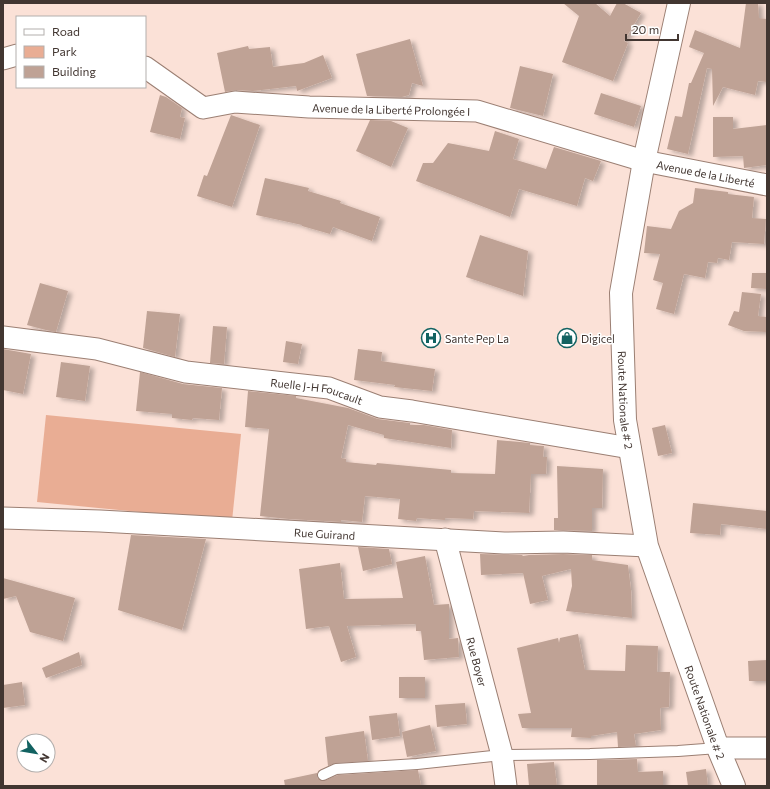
<svg xmlns="http://www.w3.org/2000/svg" width="770" height="789" font-family="Commissioner,sans-serif">
	<style>
		.green { fill: #e9ad94 }
		.building { fill: #bfa295; filter: url(#shadow) }
		.lines { fill: none; stroke-linecap: round; stroke-linejoin: round }
		.lane-casing { stroke: #9b7f73; stroke-width: 12 }
		.street-casing { stroke: #9b7f73; stroke-width: 23 }
		.primary-casing { stroke: #9b7f73; stroke-width: 24 }
		.lane { stroke: #fff; stroke-width: 10 }
		.street { stroke: #fff; stroke-width: 21 }
		.primary { stroke: #fff; stroke-width: 22 }
		.labels { text-anchor: middle; dominant-baseline: central; stroke-width: 3; stroke-linejoin: round; paint-order: stroke }
		.street-label { font-size: 11px; fill: #423631; stroke: #fff }
		.poi-label { font-size: 11px; fill: #423631; stroke: #fff; text-anchor: start }
	</style>
	<defs>
		<filter id="shadow"><feDropShadow dx="4.5" dy="2.5" stdDeviation="2" flood-color="#0004"/></filter>
	</defs>
	<rect width="100%" height="100%" fill="#fbe1d7"/>
	<polygon class="green" points="46,415 241,434 232,521 37,502"/>
	<g class="building">
		<polygon points="563,3 595,3 610,16 617,3 623,3 641,13 624,41 628,43 613,81 562,62 579,16"/>
		<polygon points="746,3 758,3 759,18 767,19 767,82 758,81 755,95 723,87 713,106 712,69 707,68 688,154 667,149 675,116 682,117 689,83 691,83 704,53 689,47 695,30 740,48"/>
		<polygon points="410,39 423,86 412,83 409,95 402,97 367,96 356,54"/>
		<polygon points="248,46 249,49 270,47 273,67 304,63 323,55 332,78 297,91 296,86 253,91 236,90 225,92 217,53"/>
		<polygon points="520,66 553,74 543,116 510,108"/>
		<polygon points="601,93 641,106 634,127 594,114"/>
		<polygon points="160,95 166,97 182,108 180,117 185,118 180,139 150,132"/>
		<polygon points="231,115 260,125 232,207 197,196 204,175 207,176"/>
		<polygon points="713,117 733,117 733,129 767,125 767,165 744,168 743,156 713,157"/>
		<polygon points="370,120 391,121 408,128 391,167 356,151"/>
		<polygon points="495,131 519,139 513,159 546,169 554,147 601,161 593,181 585,178 577,206 519,189 510,217 416,181 423,163 433,163 448,143 489,151"/>
		<polygon points="265,178 309,188 308,191 341,201 340,203 380,217 372,241 333,227 330,234 302,226 302,225 256,215"/>
		<polygon points="695,188 728,192 728,194 754,197 752,218 766,219 764,244 732,242 729,260 718,258 717,263 708,262 705,278 684,274 674,314 656,309 663,283 653,280 660,254 644,253 647,226 671,229 679,211 693,203"/>
		<polygon points="480,235 528,251 523,296 466,277"/>
		<polygon points="752,273 767,273 767,289 751,288"/>
		<polygon points="40,283 68,291 56,332 46,330 27,325"/>
		<polygon points="742,292 761,294 758,316 767,317 767,332 744,331 728,325 734,311 739,312"/>
		<polygon points="147,311 180,314 175,357 143,348"/>
		<polygon points="213,326 227,327 224,364 210,363"/>
		<polygon points="286,341 302,344 298,364 283,362"/>
		<polygon points="3,349 31,354 23,394 3,390"/>
		<polygon points="358,349 382,352 381,361 435,369 432,391 394,387 395,385 354,380"/>
		<polygon points="61,362 90,366 85,401 56,397"/>
		<polygon points="140,372 183,384 222,388 219,420 193,418 192,420 172,418 172,414 136,411"/>
		<polygon points="248,391 296,396 296,398 348,408 378,419 410,423 410,425 424,425 452,430 451,448 384,438 384,435 348,425 341,458 346,459 346,462 376,465 377,463 451,470 451,473 495,474 497,440 520,442 530,443 530,445 544,446 543,457 547,457 546,474 531,474 529,513 474,511 473,519 445,518 445,520 417,518 416,521 398,519 400,499 365,496 362,522 341,520 341,522 289,519 260,516 269,429 245,427"/>
		<polygon points="665,425 672,453 658,456 652,428"/>
		<polygon points="557,466 603,469 602,508 592,508 592,531 554,530 554,518 558,518"/>
		<polygon points="693,503 767,511 767,529 721,524 720,535 690,533"/>
		<polygon points="131,535 206,539 182,630 118,610"/>
		<polygon points="358,547 389,549 392,564 363,571"/>
		<polygon points="480,554 522,555 523,556 529,555 563,554 592,555 592,560 628,565 631,590 632,618 566,611 572,586 571,569 542,576 548,600 530,604 523,573 481,575"/>
		<polygon points="425,556 434,605 449,604 449,639 458,638 459,657 424,660 421,631 416,631 416,624 347,626 356,657 341,662 329,626 306,629 299,569 340,563 344,599 403,598 396,562"/>
		<polygon points="3,578 75,598 63,641 30,632 16,596 3,599"/>
		<polygon points="578,634 585,670 625,671 626,645 658,646 657,672 670,672 669,707 660,708 661,730 634,734 636,746 618,747 617,732 591,736 591,738 571,737 572,728 522,728 518,714 531,713 517,648 558,638 559,643 560,638"/>
		<polygon points="79,652 82,665 46,678 42,668"/>
		<polygon points="767,660 767,681 749,681 748,661"/>
		<rect x="399" y="677" width="26" height="21"/>
		<polygon points="22,682 25,705 3,708 3,685"/>
		<polygon points="465,703 467,724 437,727 435,705"/>
		<polygon points="397,713 400,736 372,740 369,716"/>
		<polygon points="430,725 436,751 407,757 402,732"/>
		<polygon points="364,731 368,761 336,763 328,766 325,737"/>
		<polygon points="637,759 638,772 663,771 663,786 597,786 597,760"/>
		<polygon points="554,762 557,786 529,786 527,764"/>
		<polygon points="706,769 708,786 688,786 686,772"/>
		<polygon points="418,770 421,786 285,786 284,780 317,773 317,778 323,781 338,775"/>
	</g>
	<g class="lines">
		<defs>
			<polyline id="lane" points="323,775 336,769 417,764 502,755 590,754 678,751 718,748"/>
			<g id="street">
				<polyline points="3,59 17,55"/>
				<path id="s1" d="M145 67 203 108 235 102 309 107 477 111 644 161 767 185"/>
				<path id="s2" d="M3 337 97 349 186 372 329 388 380 407 412 411 630 448"/>
				<path id="s3" d="M3 518 100 521 504 543 563 542 647 546"/>
				<path id="s4" d="M445 539 502 755 506 786"/>
				<polyline points="718,748 767,748"/>
			</g>
			<g id="primary">
				<path id="s5" d="M679 3 644 161 621 293 625 420 647 546 718 748 734 786"/>
			</g>
		</defs>
		<use href="#lane" class="lane-casing"/>
		<use href="#street" class="street-casing"/>
		<use href="#primary" class="primary-casing"/>
		<use href="#lane" class="lane"/>
		<use href="#street" class="street"/>
		<use href="#primary" class="primary"/>
	</g>
	<defs>
		<symbol id="hospital-ring" viewBox="-11 -11 22 22"><circle r="9.5" fill="#fff" stroke="#126261" stroke-width="1.5"/><path d="M-5-5h3v3.5h4V-5h3V5h-3V1.5h-4V5h-3Z" fill="#126261"/></symbol>
		<symbol id="shop-ring" viewBox="-11 -11 22 22"><circle r="9.5" fill="#fff" stroke="#126261" stroke-width="1.5"/><path d="M-5-2.5h2.3a2.7 3.5 0 0 1 5.4 0H5L5.5 6h-11ZM-1.5-2.5h3a1.5 2.3 0 0 0-3 0Z" fill="#126261"/></symbol>
	</defs>
	<g fill-rule="evenodd">
		<use href="#hospital-ring" x="420" y="327" width="22" height="22"/>
		<use href="#shop-ring" x="556" y="327" width="22" height="22"/>
	</g>
	<g class="labels">
		<g class="street-label">
			<text stroke="none"><textPath href="#s1" startOffset="260">Avenue de la Liberté Prolongée I</textPath></text>
			<text stroke="none"><textPath href="#s1" startOffset="583">Avenue de la Liberté</textPath></text>
			<text stroke="none"><textPath href="#s2" startOffset="319">Ruelle J-H Foucault</textPath></text>
			<text stroke="none"><textPath href="#s5" startOffset="403">Route Nationale # 2</textPath></text>
			<text stroke="none"><textPath href="#s3" startOffset="322">Rue Guirand</textPath></text>
			<text stroke="none"><textPath href="#s4" startOffset="127">Rue Boyer</textPath></text>
			<text stroke="none"><textPath href="#s5" startOffset="727">Route Nationale # 2</textPath></text>
		</g>
		<g class="poi-label">
			<text x="445" y="338">Sante Pep La</text>
			<text x="581" y="338">Digicel</text>
		</g>
	</g>
	<rect width="770" height="789" fill="none" stroke="#423631" stroke-width="8"/>
	<rect x="16" y="16" width="130" height="72" fill="#ffffff" stroke="#b3afad"/>
	<rect x="24" y="29" width="20" height="6" fill="#ffffff" stroke="#b3afad"/>
	<text x="52" y="36" font-size="12" fill="#423631">Road</text>
	<rect x="24" y="46" width="20" height="12" fill="#e9ad94" stroke="#b3afad"/>
	<text x="52" y="56" font-size="12" fill="#423631">Park</text>
	<rect x="24" y="66" width="20" height="12" fill="#bfa295" stroke="#b3afad"/>
	<text x="52" y="76" font-size="12" fill="#423631">Building</text>
	<g transform="translate(36 753) rotate(121)"><circle r="19" fill="#ffffff" stroke="#b3afad"/>
	<path d="M0-3L7 15L0 10L-7 15Z" fill="#126261"/>
	<text y="-6" font-size="11" font-weight="bold" text-anchor="middle" fill="#423631">N</text>
	</g>
	<path d="M626 34v6h52v-6" fill="none" stroke="#423631" stroke-width="2"/>
	<text x="632" y="34" font-size="12" fill="#423631" stroke="#ffffff" stroke-width="3" paint-order="stroke">20 m</text>
</svg>
